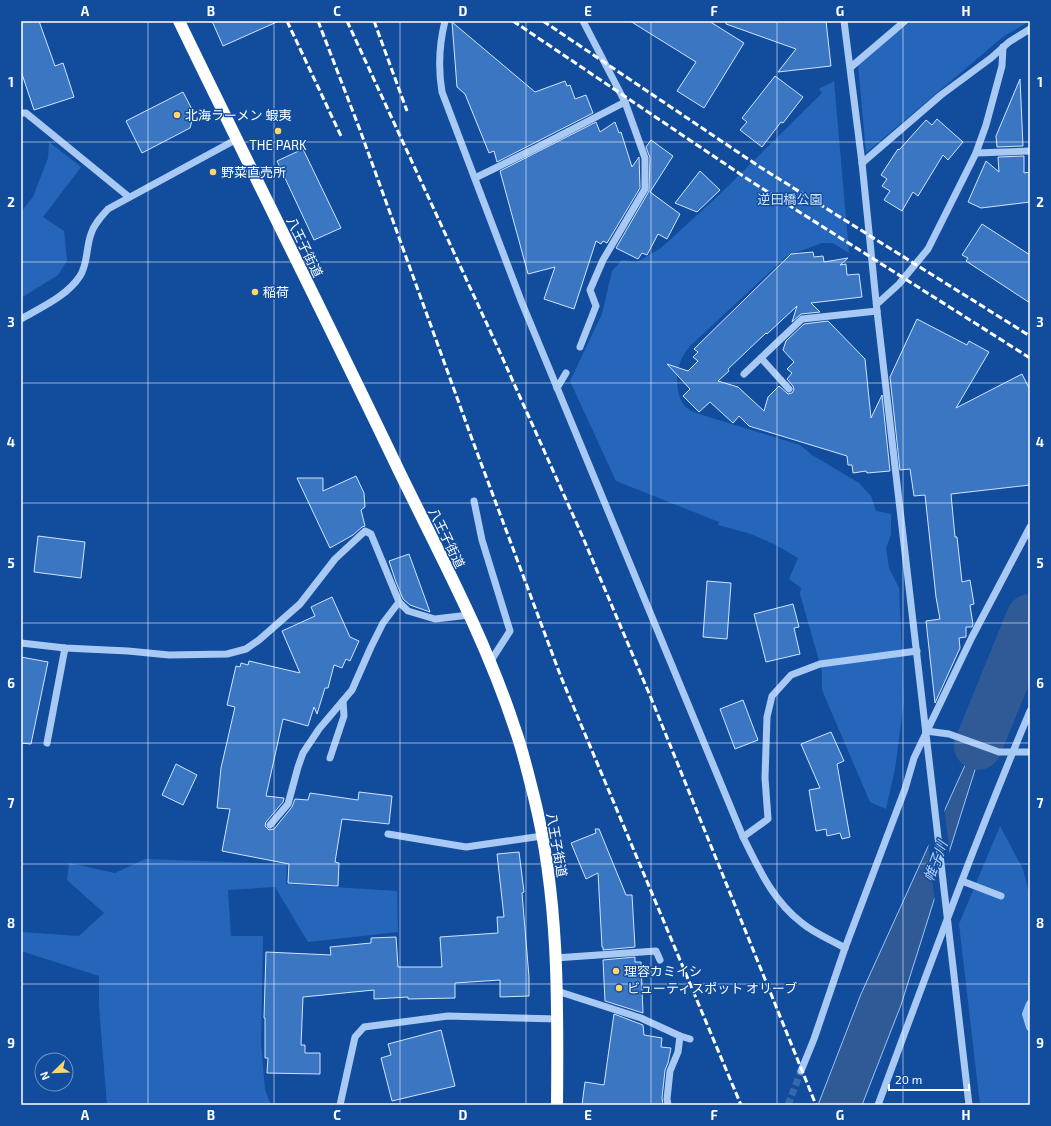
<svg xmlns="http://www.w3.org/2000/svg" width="1051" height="1126" font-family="'Exo 2','Noto Sans JP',sans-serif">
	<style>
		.green { fill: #2566bb }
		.water { fill: #305a95; stroke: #9ac4f7 }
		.pier { fill: #124d9d }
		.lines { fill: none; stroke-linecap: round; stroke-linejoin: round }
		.stream { stroke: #9ac4f7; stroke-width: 8 }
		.river { stroke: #305a95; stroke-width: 48 }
		.building { fill: #3b76c3; stroke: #d0e4fe }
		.minor-tunnel { stroke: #3668ac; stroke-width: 7; stroke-dasharray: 7 3.5; stroke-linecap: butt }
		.minor { stroke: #a8c9f4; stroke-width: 7 }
		.highway { stroke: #fff; stroke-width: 12 }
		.rail { stroke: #fff; stroke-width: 3; stroke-dasharray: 7 3; stroke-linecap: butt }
		.grid { fill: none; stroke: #fff; stroke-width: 1; stroke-opacity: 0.55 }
		.poi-dot { fill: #ffd66b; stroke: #124d9d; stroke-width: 1.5 }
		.labels { text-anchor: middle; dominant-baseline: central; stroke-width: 3; stroke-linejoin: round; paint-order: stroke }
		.poi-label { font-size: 13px; fill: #fff; stroke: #124d9d; text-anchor: start }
		.park-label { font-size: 13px; fill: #d0e4fe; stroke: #124d9d }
		.street-label { font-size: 13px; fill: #fff; stroke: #124d9d }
		.water-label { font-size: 14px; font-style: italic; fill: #b4d3fa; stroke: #124d9d }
		.neatline { fill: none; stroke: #fff; stroke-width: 1.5 }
		.grid-label { font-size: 13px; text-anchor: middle; font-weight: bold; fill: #fff }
	</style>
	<rect width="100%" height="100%" fill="#124d9d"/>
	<g class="green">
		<polygon points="912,21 1030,21 1004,36 866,153 858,64"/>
		<path d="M834 81 849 253 833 243H822L787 256 690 346C687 350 683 355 681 360 675 373 675 398 687 408 689 410 693 412 696 413L800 445 812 455 859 483 871 496 876 511 891 514V535L886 548 889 568 899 588 904 700 895 769 886 809 870 802 822 690V671L800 594 801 588 789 579 798 558 774 544 751 534 718 525 719 522 616 481 570 381 602 314 612 271 622 260 637 262 661 248 718 196 822 93 819 89Z"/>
		<polygon points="49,142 81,167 43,217 64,231 67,261 58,275 21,298 21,212 33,197 48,158"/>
		<polygon points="1000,826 1023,869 1030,897 1030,1105 980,1105 959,924"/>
		<polygon points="145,859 287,864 286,884 397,891 398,932 308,942 275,887 228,890 231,936 263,936 261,1043 265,1090 271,1105 107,1105 99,1006 99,976 21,951 21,932 79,936 104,913 67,880 69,863 115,873"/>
	</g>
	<polygon class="water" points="1002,684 901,1005 862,1105 818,1105 861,994"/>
	<polygon class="pier" points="944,806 950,855 935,904 928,842"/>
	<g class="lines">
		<polyline class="stream" points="1030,1004 1026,1014 1030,1027"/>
		<polyline class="river" points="978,746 1030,618"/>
	</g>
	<g class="building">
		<polygon points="21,21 39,21 55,66 63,63 74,97 34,110 21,71"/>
		<polygon points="212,21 279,21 223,46"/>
		<polygon points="630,21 709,21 744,43 704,108 677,91 696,62"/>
		<polygon points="726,21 826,21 831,66 778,72 796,49 726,24"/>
		<polygon points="452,22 535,92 565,81 567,86 570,85 575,99 586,95 593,113 497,162 494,151 489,153 465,94 457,87"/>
		<polygon points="775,76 803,97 783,123 781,122 762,147 740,130 747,122 742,118"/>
		<polygon points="1020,79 1023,146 997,147 996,136"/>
		<polygon points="183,92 194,113 190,128 142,153 126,121"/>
		<polygon points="937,119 963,142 948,160 943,155 918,196 913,192 902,211 884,200 890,191 882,186 887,179 881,175 898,149 899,150 926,120 932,125"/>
		<polygon points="596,122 600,132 615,122 619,133 621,132 632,167 639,157 640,188 607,243 603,241 601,244 596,241 574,309 544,299 555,267 528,274 500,171"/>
		<polygon points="651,140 673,156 650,192 680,214 667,239 658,234 647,255 642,253 638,259 616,248 649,191 650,158 646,147"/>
		<polygon points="303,149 341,228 314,240 277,161"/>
		<polygon points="1024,156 1024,173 1030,172 1030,202 981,208 968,202 986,161 999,172 998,157"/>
		<polygon points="700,171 720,190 697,212 675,203"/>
		<polygon points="982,224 1030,255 1030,303 966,261 968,258 962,255"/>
		<polygon points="813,252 814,257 823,256 824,262 848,258 840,265 846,264 847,275 859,274 862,297 811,303 820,312 801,314 792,322 797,306 767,334 766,333 728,369 729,371 718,381 738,387 764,411 768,397 779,386 788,394 792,393 794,390 793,386 787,379 792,373 787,369 794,362 783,350 786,341 804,324 828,321 865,359 871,418 882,395 890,471 867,473 866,471 853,473 852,465 848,465 847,456 749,426 739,416 733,423 710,402 699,412 683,396 690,389 667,364 688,371 698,361 693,357 698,352 694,349 791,254"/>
		<polygon points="917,319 967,345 969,341 989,352 956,408 1022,374 1030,390 1030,485 951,494 955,537 957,537 962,582 970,580 974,604 970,605 973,625 972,627 966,627 966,637 959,638 960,648 935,703 926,621 940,619 936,597 925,495 914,496 910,469 900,470 890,377"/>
		<polygon points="356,476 364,493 365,507 361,510 365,526 362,527 353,535 330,548 297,478 323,478 323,491"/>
		<polygon points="38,536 85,542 81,578 34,572"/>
		<polygon points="409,554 430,612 410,605 403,599 396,582 389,561"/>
		<polygon points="707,581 731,583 727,639 703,637"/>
		<polygon points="332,597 350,637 359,641 350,661 346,659 342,668 334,665 328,688 325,688 317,714 314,707 308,726 283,719 266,796 284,798 283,802 266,822 265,826 269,830 274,829 292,807 295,799 308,800 310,793 358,800 359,792 392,796 389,824 342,819 335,862 339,863 338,886 288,883 289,864 222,851 230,809 217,808 221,768 235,707 227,705 236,666 240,667 241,663 248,665 249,661 300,673 282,631 315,616 311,607"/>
		<polygon points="793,604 799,627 794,628 800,654 766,662 754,614"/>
		<polygon points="21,657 48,662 31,744 21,743"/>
		<polygon points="743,700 758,740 735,749 720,709"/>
		<polygon points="831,732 844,761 837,764 850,837 842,839 840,833 827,836 826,829 816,831 809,790 820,788 801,744"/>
		<polygon points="176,764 197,775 183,805 162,795"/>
		<polygon points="595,829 599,829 626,895 632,895 635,947 603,950 603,947 602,947 598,873 586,879 571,843 596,833"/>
		<polygon points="519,852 524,892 522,893 529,977 529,996 500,997 500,980 455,983 455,998 408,999 408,997 374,999 374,990 303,997 301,1045 305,1045 305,1053 320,1053 320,1074 267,1073 268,1058 265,1058 265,1018 264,1018 266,952 331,955 330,947 371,943 371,938 396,937 398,967 442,967 440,937 498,933 497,917 504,917 497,854"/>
		<polygon points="635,957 635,962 641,962 643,1013 605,1001 603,960"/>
		<polygon points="614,1014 643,1025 644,1035 662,1038 661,1047 671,1048 668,1063 665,1070 662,1098 663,1105 582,1105 585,1082 604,1085"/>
		<polygon points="441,1030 455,1086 392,1101 381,1058 391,1055 388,1044"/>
	</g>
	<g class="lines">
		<polyline class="minor-tunnel" points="788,1105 801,1071"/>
		<g class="minor">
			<path d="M445 21C439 45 438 68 442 92L522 303 743 837C759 869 773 901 802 923 814 933 831 940 845 948"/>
			<polyline points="844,21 862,163 877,311 969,1105"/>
			<polyline points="851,67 905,21"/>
			<polyline points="21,113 26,113 129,197"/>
			<polyline points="976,153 1030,151"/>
			<polyline points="862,163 941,95 991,58 1009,42 1030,29"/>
			<polyline points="475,178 536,148 625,102"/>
			<polyline points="877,304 899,284 928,249 976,153 986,125 1002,66 1003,47"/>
			<path d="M21 319C42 307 67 296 80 276 88 264 86 247 91 234 94 224 101 217 108 209L237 139"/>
			<polyline points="580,347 596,306 590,290 603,260 645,189 645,158 625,102 583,21"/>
			<polyline points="761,358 789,389"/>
			<polyline points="744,374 802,319 877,311"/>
			<polyline points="557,388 566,373"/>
			<polyline points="474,501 482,540 510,631 490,662"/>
			<polyline points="21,643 65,648 128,651 169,655 227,654 246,649 259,640 300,604 335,559 365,531 371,534 399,602 408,611 435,619 469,615"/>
			<polyline points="926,731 949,734 999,752 1030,752"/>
			<polyline points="47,743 65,648"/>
			<polyline points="330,758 344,716 343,701"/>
			<polyline points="270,825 288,804 298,767 303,753 319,729 352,690 371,647 383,623 399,602"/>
			<polyline points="388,834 466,847 542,836"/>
			<polyline points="743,837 768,819 765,778 767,717 772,696 791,675 820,664 917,651"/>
			<polyline points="962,881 1001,896"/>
			<polyline points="555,958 656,951 660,960"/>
			<polyline points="557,991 641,1018 680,1036 690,1039"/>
			<polyline points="801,1071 814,1039 845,948 905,789 914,758 972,637 1030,527"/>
			<polyline points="340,1105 355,1037 364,1027 448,1016 558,1019"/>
			<polyline points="668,1105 667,1099 670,1071 678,1052 680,1036"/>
			<path d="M878 1105C927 973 975 841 1030 711"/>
		</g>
		<path class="highway" d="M179 21C252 172 328 322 400 473 441 557 486 640 515 729 523 751 528 774 534 797 559 897 558 1002 557 1105"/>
		<g class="rail">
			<polyline points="287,21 341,136"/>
			<polyline points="318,21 360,130 472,439 561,677 741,1105"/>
			<polyline points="347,21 498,348 581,533 651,698 816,1105"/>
			<polyline points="374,21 407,111"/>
			<polyline points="513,21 749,180 1030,358"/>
			<polyline points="543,21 760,167 1030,336"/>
		</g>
	</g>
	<path class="grid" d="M148 21V1105M274 21V1105M400 21V1105M526 21V1105M651 21V1105M777 21V1105M903 21V1105M21 142H1030M21 262H1030M21 383H1030M21 503H1030M21 623H1030M21 743H1030M21 864H1030M21 984H1030"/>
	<g class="poi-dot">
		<circle cx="177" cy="115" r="4"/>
		<circle cx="278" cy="131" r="4"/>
		<circle cx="213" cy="172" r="4"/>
		<circle cx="255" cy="292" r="4"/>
		<circle cx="616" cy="971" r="4"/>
		<circle cx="619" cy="988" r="4"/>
	</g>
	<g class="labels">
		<g class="poi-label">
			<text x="185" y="115">北海ラーメン 蝦夷</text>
			<text x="278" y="145" text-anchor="middle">THE PARK</text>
			<text x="221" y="172">野菜直売所</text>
			<text x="263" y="292">稲荷</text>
			<text x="624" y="971">理容カミイシ</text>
			<text x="627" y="988">ビューティスポット オリーブ</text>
		</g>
		<g class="park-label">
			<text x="790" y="199">逆田橋公園</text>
		</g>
		<g class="street-label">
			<text transform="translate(305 247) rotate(64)">八王子街道</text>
			<text transform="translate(447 538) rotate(64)">八王子街道</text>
			<text transform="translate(557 845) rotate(80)">八王子街道</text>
		</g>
		<g class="water-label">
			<text transform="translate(935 861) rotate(-69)">帷子川</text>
		</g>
	</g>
	<rect width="1051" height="1126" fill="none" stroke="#124d9d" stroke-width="44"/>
	<g transform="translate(54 1072) rotate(247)"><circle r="19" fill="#124d9d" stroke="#7194c4"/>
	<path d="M0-3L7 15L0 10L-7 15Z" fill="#ffd66b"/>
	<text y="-6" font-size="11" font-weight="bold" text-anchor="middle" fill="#ffffff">N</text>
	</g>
	<path d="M889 1084v6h80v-6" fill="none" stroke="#ffffff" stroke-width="2"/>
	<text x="895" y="1084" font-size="12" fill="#ffffff" stroke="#124d9d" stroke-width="3" paint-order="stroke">20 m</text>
	<rect x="22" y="22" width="1007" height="1082" class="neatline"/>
	<g class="grid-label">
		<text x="85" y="16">A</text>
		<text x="211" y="16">B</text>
		<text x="337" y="16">C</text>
		<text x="463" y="16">D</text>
		<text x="588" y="16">E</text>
		<text x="714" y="16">F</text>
		<text x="840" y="16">G</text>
		<text x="966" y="16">H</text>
		<text x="11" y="87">1</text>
		<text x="1040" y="87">1</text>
		<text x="11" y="207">2</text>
		<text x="1040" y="207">2</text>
		<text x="11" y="327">3</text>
		<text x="1040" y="327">3</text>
		<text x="11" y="447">4</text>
		<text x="1040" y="447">4</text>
		<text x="11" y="568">5</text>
		<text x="1040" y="568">5</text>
		<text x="11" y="688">6</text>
		<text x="1040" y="688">6</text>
		<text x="11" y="808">7</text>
		<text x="1040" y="808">7</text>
		<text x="11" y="928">8</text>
		<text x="1040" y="928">8</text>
		<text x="11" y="1048">9</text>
		<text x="1040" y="1048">9</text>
		<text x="85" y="1120">A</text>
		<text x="211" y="1120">B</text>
		<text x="337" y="1120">C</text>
		<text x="463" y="1120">D</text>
		<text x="588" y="1120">E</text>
		<text x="714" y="1120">F</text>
		<text x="840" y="1120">G</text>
		<text x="966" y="1120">H</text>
	</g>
</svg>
